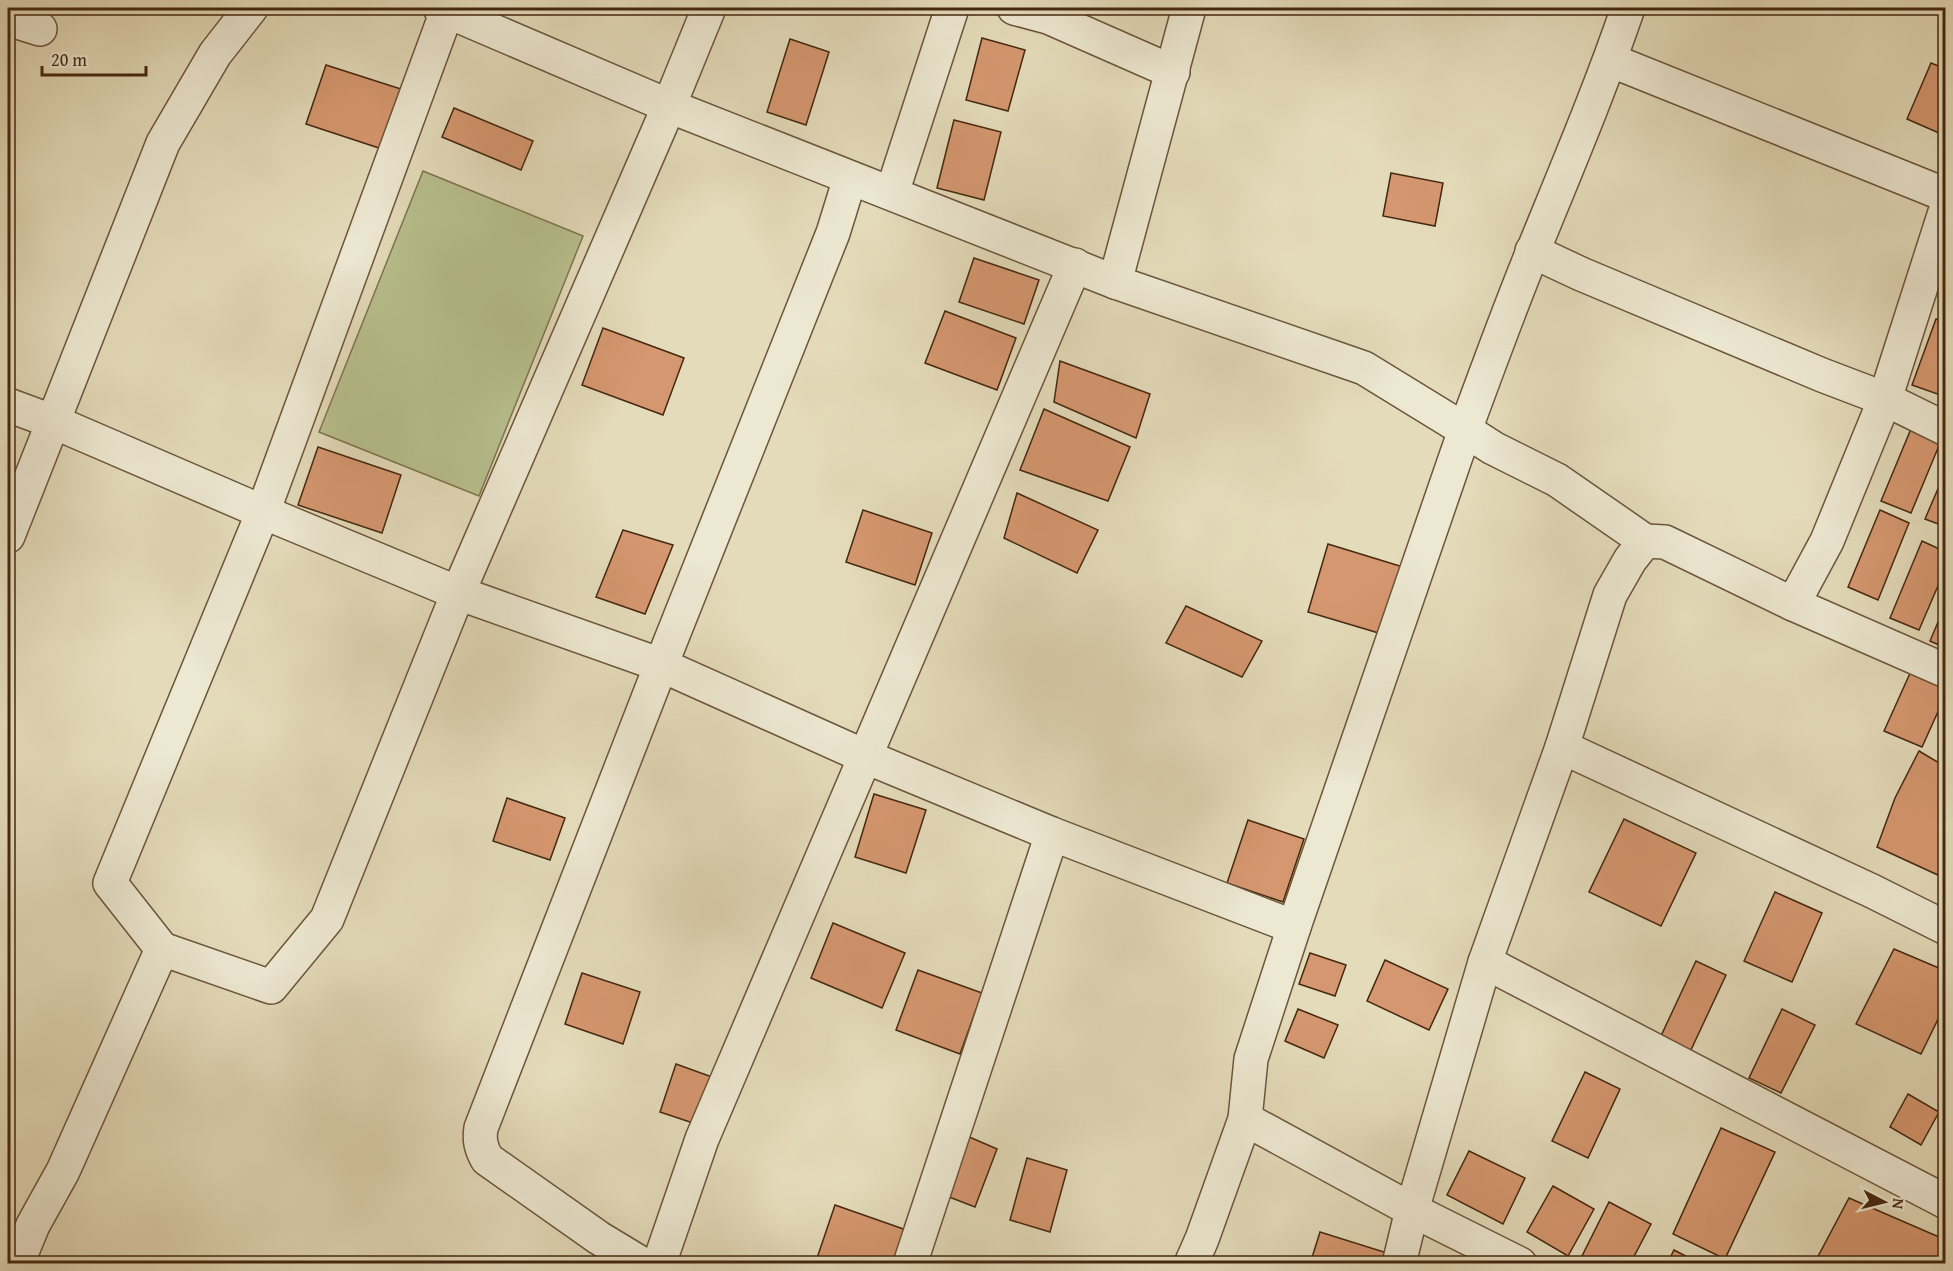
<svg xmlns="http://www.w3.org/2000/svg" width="1953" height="1271" font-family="'Gentium Book Plus',serif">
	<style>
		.green { fill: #b7bf8d; stroke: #7e744e; stroke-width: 1.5 }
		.building { fill: #d5976f; stroke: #442810; stroke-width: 1.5 }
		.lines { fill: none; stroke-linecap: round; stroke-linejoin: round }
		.minor-casing { stroke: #6c553a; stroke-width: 36 }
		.tertiary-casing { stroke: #6c553a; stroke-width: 36 }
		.minor { stroke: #ede8d2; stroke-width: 33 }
		.tertiary { stroke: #ede8d2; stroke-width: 33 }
	</style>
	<rect width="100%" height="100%" fill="#e4dbba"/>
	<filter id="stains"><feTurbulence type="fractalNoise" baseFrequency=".00333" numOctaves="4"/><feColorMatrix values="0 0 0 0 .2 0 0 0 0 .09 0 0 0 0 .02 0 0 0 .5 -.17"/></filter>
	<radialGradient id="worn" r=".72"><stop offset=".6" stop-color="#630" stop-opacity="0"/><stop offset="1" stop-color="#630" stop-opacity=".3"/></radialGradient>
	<polygon class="green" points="423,171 583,236 479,496 319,432"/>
	<g class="building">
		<polygon points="982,38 1025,50 1008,111 966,100"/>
		<polygon points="790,39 829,52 806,125 767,112"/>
		<polygon points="1931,63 1946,69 1946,117 1939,133 1907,119"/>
		<polygon points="326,65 404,90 385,150 306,124"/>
		<polygon points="454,108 533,141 521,170 442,137"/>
		<polygon points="954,120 1001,132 984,200 937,188"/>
		<polygon points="1391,173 1443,183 1435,226 1383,216"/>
		<polygon points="974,258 1039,280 1024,324 959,302"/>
		<polygon points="945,311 1016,338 997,390 925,363"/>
		<polygon points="1936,319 1946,322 1946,397 1912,385"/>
		<polygon points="603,328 684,358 663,415 582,385"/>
		<polygon points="1060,361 1150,394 1136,438 1054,402"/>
		<polygon points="1044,409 1130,447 1108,501 1020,470"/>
		<polygon points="1913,424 1943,436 1911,513 1881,501"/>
		<polygon points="318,447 401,475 382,533 298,505"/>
		<polygon points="1946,470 1946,527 1925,519"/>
		<polygon points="1017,493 1098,530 1077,573 1004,538"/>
		<polygon points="863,510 932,533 915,585 846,562"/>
		<polygon points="1880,510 1909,523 1878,600 1848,587"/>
		<polygon points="623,530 673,545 645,614 596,597"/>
		<polygon points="1922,541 1946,552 1946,567 1919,630 1890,618"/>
		<polygon points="1328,544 1403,567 1382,634 1308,612"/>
		<polygon points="1946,603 1946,648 1930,641"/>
		<polygon points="1186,606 1262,641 1242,677 1166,643"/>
		<polygon points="1916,660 1946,673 1946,694 1922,747 1884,731"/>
		<polygon points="1919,751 1946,767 1946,867 1940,876 1877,847 1895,798"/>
		<polygon points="874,794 926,810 906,873 855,857"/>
		<polygon points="507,798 565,818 550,860 493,841"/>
		<polygon points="1624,819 1696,853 1661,926 1589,892"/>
		<polygon points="1248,820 1304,839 1283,902 1227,883"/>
		<polygon points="1775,892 1822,913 1792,982 1744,961"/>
		<polygon points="833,923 905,953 882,1008 811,978"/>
		<polygon points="1894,949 1946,971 1946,1003 1921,1054 1856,1024"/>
		<polygon points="1310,953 1346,965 1335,996 1299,984"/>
		<polygon points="1385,960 1448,989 1429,1030 1367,1001"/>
		<polygon points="1696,961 1726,975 1690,1052 1660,1038"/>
		<polygon points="918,970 982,993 960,1054 896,1030"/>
		<polygon points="582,973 640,992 623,1044 565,1024"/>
		<polygon points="1298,1009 1338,1025 1324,1058 1285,1041"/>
		<polygon points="1782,1009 1815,1025 1781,1093 1749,1078"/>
		<polygon points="676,1064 712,1077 696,1124 660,1112"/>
		<polygon points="1585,1072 1620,1089 1588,1158 1552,1141"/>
		<polygon points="1908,1094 1939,1112 1921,1145 1890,1127"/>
		<polygon points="1721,1128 1775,1152 1725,1259 1673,1234"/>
		<polygon points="967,1136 997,1149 975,1207 944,1195"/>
		<polygon points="1469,1151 1525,1178 1503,1224 1447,1195"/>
		<polygon points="1027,1158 1067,1170 1050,1232 1010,1220"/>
		<polygon points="1553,1186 1594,1209 1568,1256 1527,1232"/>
		<polygon points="1849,1198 1946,1240 1946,1264 1814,1264"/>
		<polygon points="1609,1202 1651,1224 1630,1264 1578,1264"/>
		<polygon points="835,1205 912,1232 901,1264 815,1264"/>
		<polygon points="1320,1232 1387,1253 1384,1264 1310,1264"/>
		<polygon points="1674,1250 1701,1264 1667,1264"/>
	</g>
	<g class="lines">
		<defs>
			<g id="minor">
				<polyline points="440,8 669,106 458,593 327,919 271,987 162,949 110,883 263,512 447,11"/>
				<polyline points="709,8 669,106 1115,282 1364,368 1465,430 1294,927 1251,1059 1245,1119 1412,1210 1520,1264"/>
				<polyline points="1014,8 1048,17 1173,72"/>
				<path d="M1628 8C1600 90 1566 170 1533 251 1509 310 1487 370 1465 430L1493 448 1557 480 1645 541"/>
				<polyline points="8,19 40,29"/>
				<polyline points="1610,60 1946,195"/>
				<polyline points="892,193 952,8"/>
				<polyline points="1532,251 1581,274 1822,375 1885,399 1946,429"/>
				<polyline points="1115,282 1189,8"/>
				<polyline points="8,405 54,422 263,512 458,593 661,665 864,756 1052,834 1294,927"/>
				<polyline points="8,536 163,143 215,54 251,8"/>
				<polyline points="1793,604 1946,671"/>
				<polyline points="1562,747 1872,891 1946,928"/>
				<polyline points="1485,962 1946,1202"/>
				<polyline points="17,1264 33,1225 63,1171 162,949"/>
				<path d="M642 1264 599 1238 487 1159C481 1148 479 1140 481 1128L661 665 833 233 850 178"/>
				<polyline points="659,1264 702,1139 1075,265"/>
				<polyline points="910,1264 1052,834"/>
				<polyline points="1191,1264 1202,1239 1245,1119"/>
			</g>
			<polyline id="tertiary" points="1399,1264 1412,1210 1485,962 1562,747 1610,595 1630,560 1645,541 1665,542 1793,604 1827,541 1885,399 1946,209"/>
		</defs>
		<use href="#minor" class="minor-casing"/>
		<use href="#tertiary" class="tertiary-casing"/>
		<use href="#minor" class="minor"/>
		<use href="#tertiary" class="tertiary"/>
	</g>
	<rect width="1953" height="1271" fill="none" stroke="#e4dbba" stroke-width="30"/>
	<rect x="9" y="9" width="1935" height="1253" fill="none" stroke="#442810" stroke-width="3"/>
	<rect x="15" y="15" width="1923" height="1241" fill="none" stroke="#442810" stroke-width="1.5"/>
	<g transform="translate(1884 1202) rotate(97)" stroke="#ede8d2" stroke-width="4.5" paint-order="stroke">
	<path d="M0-4.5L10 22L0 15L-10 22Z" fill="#442810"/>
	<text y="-9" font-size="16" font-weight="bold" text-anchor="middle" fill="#442810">N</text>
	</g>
	<path d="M42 66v9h104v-9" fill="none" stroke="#442810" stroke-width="3"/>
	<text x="51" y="66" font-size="18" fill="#442810" stroke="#ede8d2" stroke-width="4.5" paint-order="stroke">20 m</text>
	<rect width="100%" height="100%" filter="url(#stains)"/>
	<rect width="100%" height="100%" fill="url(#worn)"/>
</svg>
